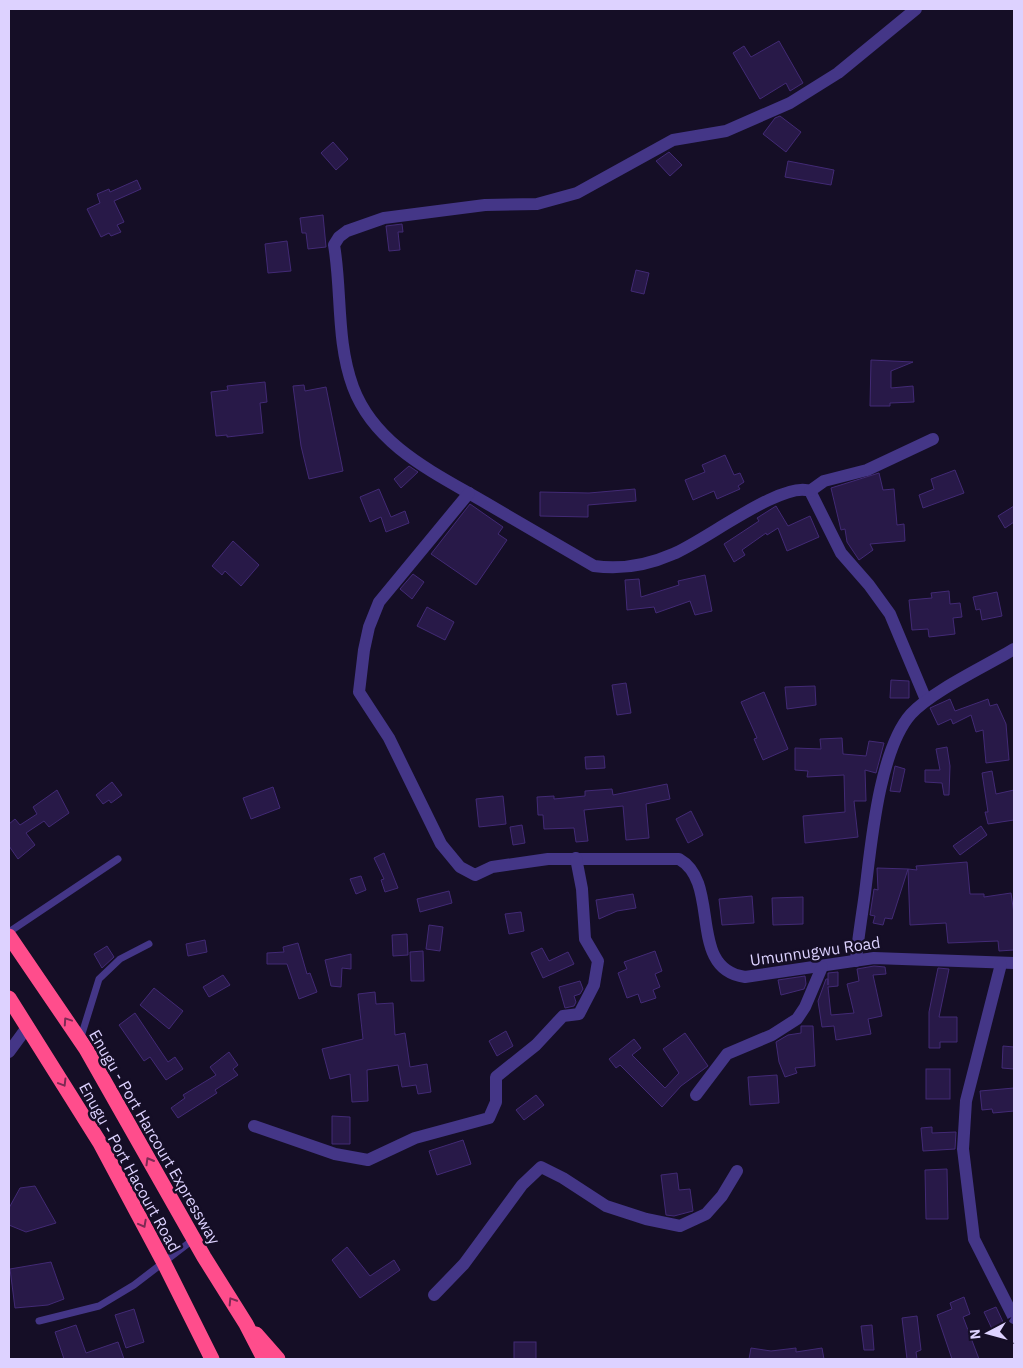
<svg xmlns="http://www.w3.org/2000/svg" width="1023" height="1368" font-family="'IBM Plex Sans',sans-serif">
	<style>
		.building { fill: #281948; stroke: #422a75 }
		.lines { fill: none; stroke-linecap: round; stroke-linejoin: round }
		.lane { stroke: #443687; stroke-width: 7 }
		.street { stroke: #443687; stroke-width: 12 }
		.highway { stroke: #ff4d8c; stroke-width: 15 }
		.oneway { stroke: #7e2a54 }
		.labels { text-anchor: middle; dominant-baseline: central; stroke-width: 5; stroke-linejoin: round; paint-order: stroke }
		.street-label { font-size: 16px; fill: #ddd2ff; stroke: #150e26 }
	</style>
	<rect width="100%" height="100%" fill="#150e26"/>
	<g class="building">
		<polygon points="779,41 803,83 790,91 786,83 760,99 733,53 744,46 751,57"/>
		<polygon points="780,116 801,132 786,152 763,134 775,118"/>
		<polygon points="333,142 348,159 336,170 321,153"/>
		<polygon points="669,152 682,165 670,176 656,161"/>
		<polygon points="788,161 834,170 831,185 785,177"/>
		<polygon points="137,180 141,189 114,201 124,222 117,225 121,232 111,236 109,233 101,237 87,209 100,203 97,194 109,189 110,192"/>
		<polygon points="323,215 326,247 308,249 306,233 302,233 300,218"/>
		<polygon points="402,224 403,232 398,232 400,250 389,251 386,226"/>
		<polygon points="287,241 291,271 268,273 265,244"/>
		<polygon points="636,270 649,273 644,294 631,291"/>
		<polygon points="871,360 913,362 891,371 891,388 913,386 914,402 890,403 890,406 870,406"/>
		<polygon points="265,382 267,402 260,403 263,433 227,437 227,435 216,436 211,392 228,390 227,386"/>
		<polygon points="304,385 305,391 326,387 343,471 309,479 301,446 293,386"/>
		<polygon points="725,455 734,475 740,473 744,482 738,486 740,489 717,499 714,491 693,500 685,480 705,472 702,465"/>
		<polygon points="409,466 418,472 401,488 394,479"/>
		<polygon points="955,470 964,493 923,508 919,495 934,489 931,479"/>
		<polygon points="879,473 883,490 894,489 897,525 904,524 905,541 870,544 873,550 859,560 847,542 845,529 841,530 831,488"/>
		<polygon points="379,489 391,517 405,511 409,523 386,532 381,517 370,522 360,497"/>
		<polygon points="635,489 636,501 588,505 588,517 540,516 540,492 589,493"/>
		<polygon points="470,504 503,527 498,534 507,540 476,585 431,554"/>
		<polygon points="776,506 788,526 810,516 819,537 787,551 778,528 767,535 766,533 742,550 745,555 734,562 724,544 759,521 757,518"/>
		<polygon points="1014,506 1014,522 1005,528 998,516"/>
		<polygon points="233,541 259,565 241,586 225,571 222,575 212,566"/>
		<polygon points="413,574 424,582 412,599 400,589"/>
		<polygon points="705,575 712,611 695,615 690,601 656,613 654,607 627,610 625,580 639,579 641,597 679,585 678,581"/>
		<polygon points="949,591 950,604 960,603 962,617 953,618 955,634 929,637 928,629 912,630 909,600 932,598 931,593"/>
		<polygon points="997,592 1002,616 982,620 980,609 976,610 973,597"/>
		<polygon points="427,607 454,622 445,640 417,626"/>
		<polygon points="891,680 909,681 909,698 890,698"/>
		<polygon points="626,683 631,713 617,715 612,685"/>
		<polygon points="815,686 816,705 787,709 785,687"/>
		<polygon points="764,692 788,749 763,760 754,739 757,738 741,702"/>
		<polygon points="950,699 955,711 988,699 990,706 997,704 1006,724 1009,760 986,763 983,730 976,732 971,715 953,724 951,719 938,725 930,708"/>
		<polygon points="842,738 843,754 866,756 869,741 884,743 876,773 865,770 866,801 854,801 858,837 805,843 803,816 845,812 844,775 807,777 808,771 795,770 795,748 821,749 820,739"/>
		<polygon points="947,747 950,766 949,795 944,795 942,783 925,782 925,770 940,770 936,749"/>
		<polygon points="604,756 605,768 586,769 585,757"/>
		<polygon points="895,766 905,769 900,792 890,791"/>
		<polygon points="992,771 996,794 1014,790 1014,820 988,824 985,812 988,812 982,773"/>
		<polygon points="112,782 122,795 111,803 109,800 103,804 96,795"/>
		<polygon points="667,784 670,799 646,804 649,838 626,840 623,806 584,810 588,841 576,842 574,828 544,829 543,815 538,815 537,797 554,796 554,799 585,796 585,791 612,789 613,795"/>
		<polygon points="273,787 280,808 251,819 243,798"/>
		<polygon points="57,790 69,813 49,827 44,821 26,833 35,845 18,859 9,846 9,824 15,819 20,825 37,814 33,807"/>
		<polygon points="503,796 506,824 479,827 476,799"/>
		<polygon points="691,811 703,835 688,843 676,819"/>
		<polygon points="522,825 525,843 513,845 510,827"/>
		<polygon points="981,826 987,835 960,855 953,846"/>
		<polygon points="384,853 398,888 385,892 381,880 384,879 374,858"/>
		<polygon points="967,862 970,894 984,894 984,897 1011,893 1014,914 1014,950 999,951 998,941 948,943 946,923 910,925 908,869 917,870 916,866"/>
		<polygon points="877,868 908,869 892,919 885,918 883,925 873,923 875,916 870,915 874,889 878,890"/>
		<polygon points="361,876 366,890 356,894 350,879"/>
		<polygon points="449,891 452,903 420,912 417,899"/>
		<polygon points="633,894 636,908 617,911 599,919 596,900"/>
		<polygon points="752,896 754,923 722,925 719,899"/>
		<polygon points="803,897 803,924 773,925 772,898"/>
		<polygon points="521,912 524,931 509,934 505,914"/>
		<polygon points="429,925 443,927 440,951 426,949"/>
		<polygon points="407,934 408,955 393,956 392,935"/>
		<polygon points="205,940 207,952 188,956 186,944"/>
		<polygon points="298,943 307,974 310,973 317,992 299,999 287,964 267,964 267,953 284,952 283,947"/>
		<polygon points="107,946 114,957 102,968 94,954"/>
		<polygon points="542,948 549,961 568,952 574,964 543,978 531,953"/>
		<polygon points="423,951 424,981 411,981 410,952"/>
		<polygon points="655,951 662,971 655,974 660,987 653,990 656,998 641,1003 638,994 627,998 618,973 627,969 624,962"/>
		<polygon points="351,954 351,969 342,968 341,987 331,986 325,960"/>
		<polygon points="874,966 885,967 886,974 873,975 882,1016 868,1019 871,1034 836,1040 834,1026 822,1027 818,1001 826,979 828,979 828,985 828,973 838,972 838,986 828,987 831,1015 854,1013 847,984 859,981 857,969"/>
		<polygon points="938,968 949,969 939,1017 957,1017 957,1042 940,1042 940,1048 929,1048 929,1012"/>
		<polygon points="223,975 230,985 209,997 203,987"/>
		<polygon points="805,976 806,984 804,989 781,995 778,980"/>
		<polygon points="580,981 583,989 580,994 574,996 576,1002 574,1006 565,1008 559,987"/>
		<polygon points="154,988 183,1011 169,1029 140,1005"/>
		<polygon points="375,992 376,1004 393,1003 395,1035 405,1033 410,1067 427,1064 431,1092 418,1094 416,1085 402,1087 398,1065 367,1070 368,1101 352,1102 350,1074 330,1079 322,1049 363,1039 358,994"/>
		<polygon points="135,1013 168,1062 175,1057 183,1069 166,1080 150,1057 144,1061 119,1025"/>
		<polygon points="801,1026 813,1026 815,1066 795,1068 797,1073 785,1077 779,1062 776,1042 788,1035 801,1033"/>
		<polygon points="506,1031 513,1046 497,1056 489,1041"/>
		<polygon points="685,1033 708,1066 681,1086 662,1107 620,1065 616,1068 609,1059 634,1039 641,1048 632,1055 665,1088 679,1073 663,1049"/>
		<polygon points="1003,1046 1014,1047 1014,1069 1002,1068"/>
		<polygon points="229,1052 238,1065 233,1069 238,1075 215,1090 217,1093 178,1118 171,1108 185,1098 183,1095 216,1075 210,1067"/>
		<rect x="926" y="1069" width="24" height="30"/>
		<polygon points="777,1075 779,1103 750,1105 748,1077"/>
		<polygon points="1014,1088 1014,1111 993,1113 992,1109 982,1110 980,1091"/>
		<polygon points="536,1095 544,1105 524,1120 516,1110"/>
		<polygon points="332,1116 350,1117 350,1144 332,1144"/>
		<polygon points="932,1127 932,1133 956,1132 955,1149 923,1151 921,1128"/>
		<polygon points="463,1140 471,1164 437,1175 429,1151"/>
		<polygon points="947,1169 948,1219 926,1219 925,1170"/>
		<polygon points="677,1173 679,1190 690,1189 693,1211 674,1216 666,1215 661,1175"/>
		<polygon points="35,1186 56,1223 26,1232 9,1225 9,1208 20,1188"/>
		<polygon points="347,1247 370,1276 394,1260 400,1270 360,1298 332,1260"/>
		<polygon points="51,1262 64,1299 48,1305 15,1308 10,1269"/>
		<polygon points="964,1297 970,1314 963,1317 979,1359 952,1359 937,1315 952,1309 950,1303"/>
		<polygon points="996,1307 1005,1326 993,1331 984,1312"/>
		<polygon points="134,1309 144,1342 126,1348 115,1315"/>
		<polygon points="917,1316 921,1350 916,1352 917,1359 907,1359 902,1318"/>
		<polygon points="76,1325 86,1353 118,1342 124,1359 64,1359 55,1332"/>
		<polygon points="872,1325 874,1350 864,1350 861,1326"/>
		<rect x="514" y="1342" width="22" height="17"/>
		<polygon points="751,1348 771,1351 796,1348 796,1352 822,1348 824,1359 749,1359"/>
	</g>
	<g class="lines">
		<g class="lane">
			<polyline points="9,932 118,859"/>
			<polyline points="80,1040 99,979 120,959 149,944"/>
			<polyline points="39,1321 99,1306 134,1285 194,1239"/>
		</g>
		<g class="street">
			<path d="M916 9 838 73 790 103 726 131 673 140 577 193 537 204 485 205 384 218 347 231 339 237 334 245C342 291 336 341 353 387 375 446 435 473 486 503 522 524 558 545 594 566 622 570 648 565 673 554 703 542 783 480 810 491L841 553 869 585 890 614 926 700"/>
			<polyline points="810,491 824,481 867,470 933,439"/>
			<path d="M469 493 379 602 369 627 364 650 359 692 389 738 441 844 460 867 475 875 492 867 548 859H679C722 883 686 969 745 977L874 958 1014 963"/>
			<path d="M856 961C858 938 862 915 865 893 871 845 879 750 911 714 932 691 986 666 1014 649"/>
			<polyline points="1001,964 966,1101 963,1149 974,1239 1014,1318"/>
			<polyline points="9,1052 28,1026"/>
			<polyline points="696,1095 727,1054 772,1035 797,1019 805,1007 822,967"/>
			<polyline points="254,1126 335,1154 368,1160 415,1138 489,1118 496,1102 496,1077 536,1045 563,1016 579,1014 594,985 598,961 585,939 582,889 576,858"/>
			<polyline points="434,1295 464,1264 522,1185 541,1167 563,1178 606,1206 646,1219 680,1226 706,1214 722,1196 737,1171"/>
		</g>
		<g class="highway">
			<polyline points="9,936 86,1049 204,1257 246,1324 264,1359"/>
			<polyline points="9,998 100,1143 164,1263 212,1359"/>
			<polyline points="256,1334 278,1359"/>
		</g>
	</g>
	<defs><path id="oneway-chevron" d="M-2-3.5L2.5 0L-2 3.5" fill="none" stroke-width="1.6" stroke-linecap="round" stroke-linejoin="round" transform="scale(1.25)"/></defs>
	<g class="oneway">
		<use href="#oneway-chevron" transform="translate(67 1021) rotate(-124)"/>
		<use href="#oneway-chevron" transform="translate(63 1083) rotate(59)"/>
		<use href="#oneway-chevron" transform="translate(149 1161) rotate(-120)"/>
		<use href="#oneway-chevron" transform="translate(143 1224) rotate(62)"/>
		<use href="#oneway-chevron" transform="translate(232 1301) rotate(-122)"/>
	</g>
	<g class="labels">
		<g class="street-label">
			<text transform="translate(815 951) rotate(-8)">Umunnugwu Road</text>
			<text transform="translate(155 1137) rotate(60)">Enugu - Port Harcourt Expressway</text>
			<text transform="translate(130 1167) rotate(61)">Enugu - Port Hacourt Road</text>
		</g>
	</g>
	<rect width="1023" height="1368" fill="none" stroke="#ddd2ff" stroke-width="20"/>
	<g transform="translate(988 1333) rotate(264)" stroke="#150e26" stroke-width="4" paint-order="stroke">
	<path d="M0-4L9 19L0 12L-9 19Z" fill="#ddd2ff"/>
	<text y="-8" font-size="14" font-weight="bold" text-anchor="middle" fill="#ddd2ff">N</text>
	</g>
</svg>
